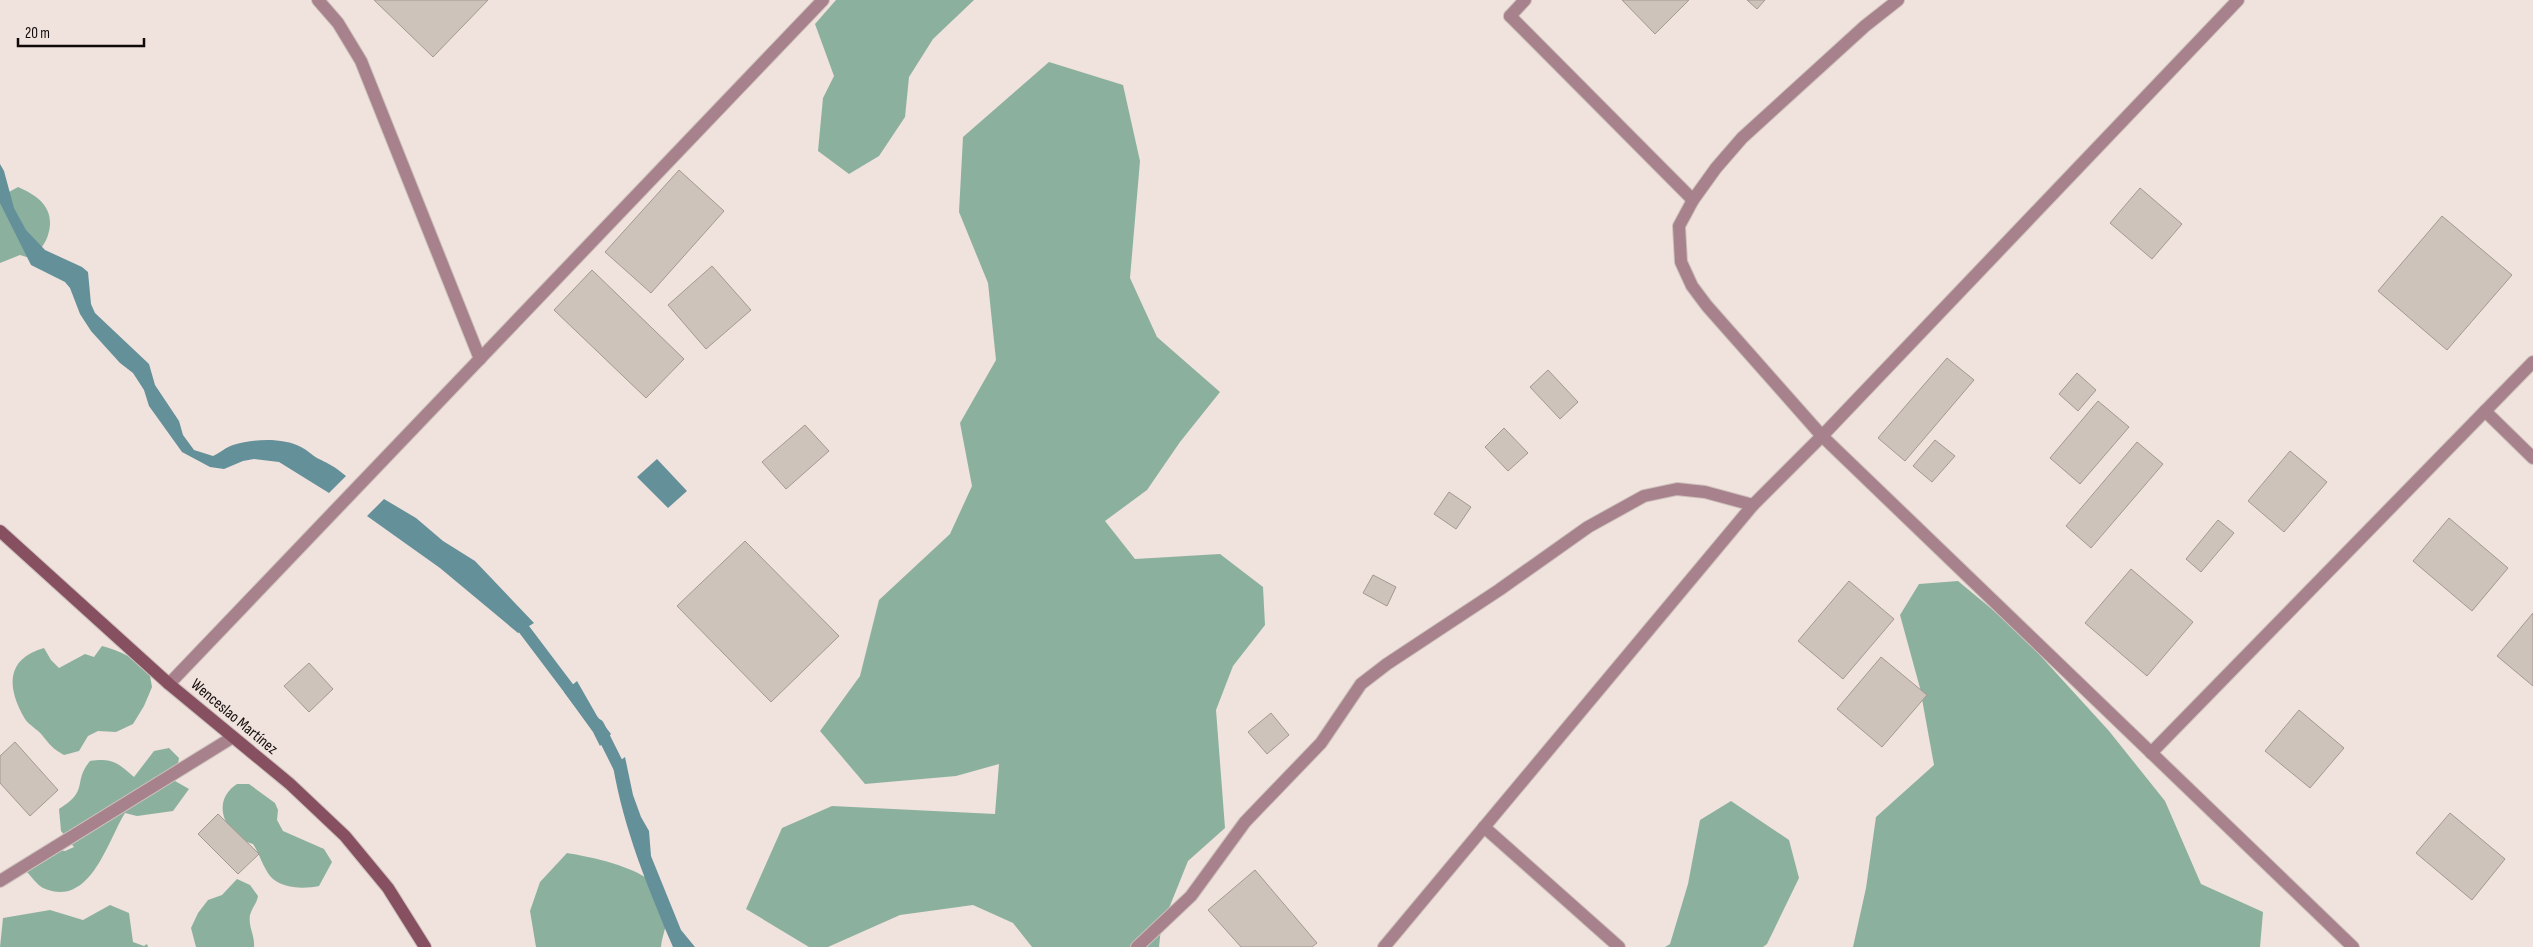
<svg xmlns="http://www.w3.org/2000/svg" width="2533" height="947" font-family="'Sofia Sans Condensed',sans-serif">
	<style>
		.forest { fill: #8bb19e }
		.water { fill: #649099 }
		.lines { fill: none; stroke-linecap: round; stroke-linejoin: round }
		.stream { stroke: #649099; stroke-width: 12 }
		.building { fill: #cec3ba; stroke: #a39991 }
		.service-casing { stroke: #ccc0bb; stroke-width: 14 }
		.minor-casing { stroke: #ccc0bb; stroke-width: 14 }
		.secondary-casing { stroke: #ccc0bb; stroke-width: 14 }
		.service { stroke: #a7818b; stroke-width: 12 }
		.minor { stroke: #a7818b; stroke-width: 12 }
		.secondary { stroke: #865061; stroke-width: 12 }
		.labels { text-anchor: middle; dominant-baseline: central; stroke-width: 4; stroke-linejoin: round; paint-order: stroke }
		.street-label { font-size: 16px; fill: #100b0a; stroke: #f0e2dd }
	</style>
	<rect width="100%" height="100%" fill="#f0e2dd"/>
	<g class="forest">
		<polygon points="836,0 974,0 933,39 909,77 905,117 879,156 849,174 818,151 823,98 834,76 815,24"/>
		<polygon points="1049,62 1123,85 1140,161 1130,278 1157,337 1220,392 1180,442 1147,490 1105,521 1135,559 1220,554 1263,587 1265,625 1233,666 1216,710 1225,828 1188,861 1161,928 1159,947 1032,947 1013,923 973,905 900,915 828,947 809,947 746,909 782,828 832,806 995,814 999,764 956,776 865,784 820,731 860,676 879,600 950,534 972,486 960,423 996,360 988,283 959,212 963,137"/>
		<path d="M18 187C39 196 56 209 48 235 46 243 38 252 33 259L20 255 0 263V197Z"/>
		<polygon points="1958,581 2017,630 2109,731 2165,801 2201,884 2263,912 2260,947 1853,947 1866,888 1876,817 1934,765 1920,688 1900,615 1919,584"/>
		<path d="M102 646C121 651 134 658 149 670L152 687 144 706 133 724 116 732 98 731 88 736 79 751 64 755C53 749 50 745 42 735 37 729 29 725 25 719 7 688 5 659 44 648L51 660 59 668 85 654 94 657Z"/>
		<path d="M169 748 179 758 175 781 189 789 173 811 137 816 125 813C107 842 90 909 43 888 37 885 31 876 26 871L46 848 65 851 74 847 61 831 59 809C90 790 72 783 90 761 112 758 117 762 134 777L154 751Z"/>
		<path d="M237 784H249L275 803 278 810 277 820 283 831 324 849 332 862 319 886C304 889 281 889 270 876 263 867 259 853 253 844 226 837 209 802 237 784Z"/>
		<polygon points="1731,801 1789,840 1799,878 1767,944 1763,947 1665,947 1670,944 1688,884 1700,820"/>
		<path d="M567 853C596 858 662 870 668 906 670 919 662 934 661 947H536L530 911 540 882Z"/>
		<path d="M237 879 250 885 258 896C257 903 252 908 250 915 248 927 255 935 254 947H196L191 928 198 913 208 900 222 895Z"/>
		<polygon points="110,905 129,913 133,942 144,946 147,944 148,947 0,947 3,918 50,910 83,920"/>
	</g>
	<g class="water">
		<path d="M0 164 4 171 14 208 26 230 45 250 82 267 88 272 91 304 95 313 149 364 155 385 179 421 183 435 194 450 213 456C220 453 226 447 233 445 253 439 282 437 301 447 307 450 312 455 317 458 331 465 334 466 346 476L329 493 279 462 254 459 243 461 224 469 210 467 182 452 149 406 144 390 133 373 120 363 91 331 80 314 70 288 65 282 31 265 0 203Z"/>
		<polygon points="657,459 687,491 668,508 637,477"/>
		<polygon points="384,499 416,518 443,541 475,561 534,623 518,633 440,568 367,516"/>
		<polygon points="577,681 597,716 611,734 600,746 593,732 564,692"/>
		<path d="M625 757 633 795 641 817 649 831 651 856 681 930 695 947H673C648 888 624 830 613 766Z"/>
	</g>
	<g class="lines">
		<g class="stream">
			<polyline points="514,616 579,702"/>
			<polyline points="598,725 620,769 623,779"/>
		</g>
	</g>
	<g class="building">
		<polygon points="374,0 488,0 433,57"/>
		<polygon points="1622,0 1689,0 1655,34"/>
		<polygon points="1747,0 1765,0 1757,9"/>
		<polygon points="679,170 724,211 651,293 605,252"/>
		<polygon points="2140,188 2182,224 2152,259 2110,223"/>
		<polygon points="2442,216 2512,275 2447,350 2378,291"/>
		<polygon points="712,266 751,310 706,349 668,305"/>
		<polygon points="592,270 684,359 646,398 554,310"/>
		<polygon points="1947,358 1974,380 1905,461 1878,438"/>
		<polygon points="1548,370 1578,402 1560,419 1530,387"/>
		<polygon points="2077,373 2096,390 2078,411 2059,394"/>
		<polygon points="2098,401 2129,427 2080,484 2050,458"/>
		<polygon points="805,425 829,451 786,489 762,462"/>
		<polygon points="1504,428 1528,453 1508,471 1485,447"/>
		<polygon points="1935,440 1955,456 1932,482 1913,466"/>
		<polygon points="2137,442 2163,464 2091,548 2066,526"/>
		<polygon points="2290,451 2327,482 2284,532 2248,501"/>
		<polygon points="1449,492 1471,507 1456,529 1434,514"/>
		<polygon points="2449,518 2508,568 2472,611 2413,561"/>
		<polygon points="2218,520 2234,533 2201,572 2186,559"/>
		<polygon points="745,541 839,636 771,702 677,606"/>
		<polygon points="2131,569 2193,622 2147,676 2085,623"/>
		<polygon points="1373,575 1396,587 1387,606 1363,593"/>
		<polygon points="1849,581 1894,619 1843,679 1798,641"/>
		<polygon points="2533,613 2533,686 2497,656"/>
		<polygon points="1881,657 1927,695 1882,747 1837,709"/>
		<polygon points="309,663 333,689 309,712 284,686"/>
		<polygon points="2299,710 2344,748 2310,788 2265,751"/>
		<polygon points="1271,713 1289,735 1267,754 1248,732"/>
		<polygon points="15,742 58,790 30,816 0,783 0,756"/>
		<polygon points="2450,813 2505,859 2472,900 2416,853"/>
		<polygon points="218,814 259,854 238,874 198,834"/>
		<polygon points="1255,870 1317,943 1312,947 1241,947 1208,910"/>
	</g>
	<g class="lines">
		<defs>
			<g id="service">
				<polyline points="318,0 338,23 361,61 480,359"/>
				<polyline points="1510,16 1693,200"/>
				<polyline points="2485,411 2533,458"/>
				<polyline points="1484,827 1619,947"/>
				<polyline points="1137,947 1191,896 1245,822 1321,743 1361,684 1387,664 1499,590 1588,527 1644,496 1677,489 1705,492 1753,505"/>
			</g>
			<g id="minor">
				<polyline points="1898,0 1865,26 1742,138 1716,168 1693,200 1679,226 1681,262 1692,286 1707,306 1822,436 2353,947"/>
				<polyline points="1510,16 1525,0"/>
				<polyline points="169,684 823,0"/>
				<polyline points="2151,753 2533,362"/>
				<polyline points="0,881 233,737"/>
				<polyline points="1384,947 1753,505 1822,436 2238,0"/>
			</g>
			<polyline id="secondary" points="0,531 169,684 290,784 345,836 388,888 425,947"/>
		</defs>
		<use href="#service" class="service-casing"/>
		<use href="#minor" class="minor-casing"/>
		<use href="#secondary" class="secondary-casing"/>
		<use href="#service" class="service"/>
		<use href="#minor" class="minor"/>
		<use href="#secondary" class="secondary"/>
	</g>
	<g class="labels">
		<g class="street-label">
			<text transform="translate(234 717) rotate(40)">Wenceslao Martínez</text>
		</g>
	</g>
	<path d="M18 38v8h126v-8" fill="none" stroke="#100b0a" stroke-width="2.5"/>
	<text x="25" y="38" font-size="15" fill="#100b0a" stroke="#f0e2dd" stroke-width="4" paint-order="stroke">20 m</text>
</svg>
